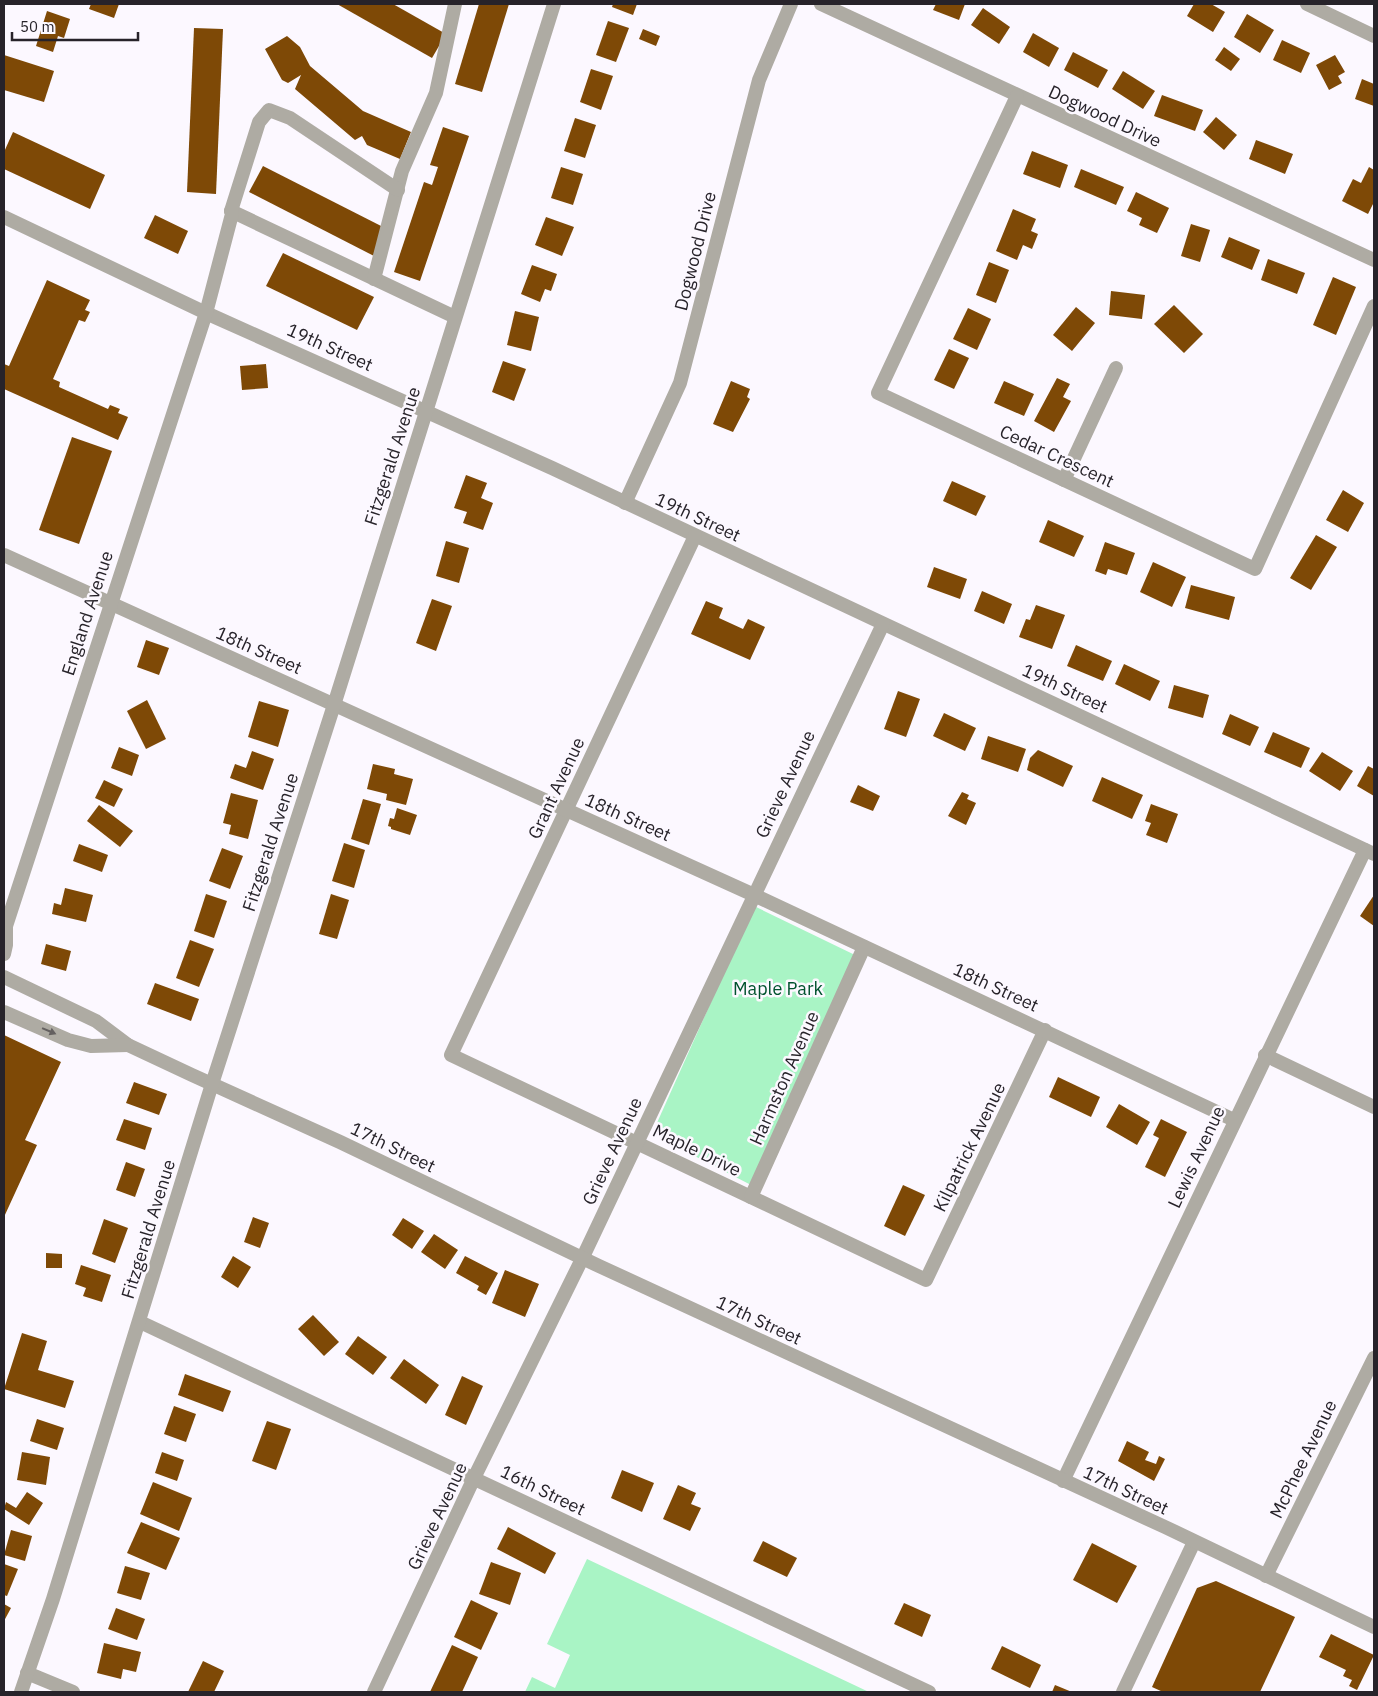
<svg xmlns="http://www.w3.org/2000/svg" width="1378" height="1696" font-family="'IBM Plex Sans',sans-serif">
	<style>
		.green { fill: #a9f4c5 }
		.building { fill: #7e4906 }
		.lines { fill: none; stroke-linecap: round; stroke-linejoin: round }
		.minor { stroke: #aeaba3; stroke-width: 14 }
		.tertiary { stroke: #aeaba3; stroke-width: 14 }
		.oneway { fill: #646060 }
		.labels { text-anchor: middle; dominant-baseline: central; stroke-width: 5; stroke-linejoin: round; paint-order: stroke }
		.street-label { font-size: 18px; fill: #27232a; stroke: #fcf8ff }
		.park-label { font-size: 18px; fill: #00522e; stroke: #fcf8ff }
	</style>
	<rect width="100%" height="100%" fill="#fcf8ff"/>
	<g class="green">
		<polygon points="754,906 855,955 751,1185 652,1134"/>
		<polygon points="587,1559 869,1692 525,1692 532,1677 555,1688 570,1655 547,1644"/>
	</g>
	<g class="building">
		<polygon points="91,4 119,4 114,18 89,9"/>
		<polygon points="337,4 393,4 446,34 432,58"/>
		<polygon points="479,4 509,4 482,92 455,84"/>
		<polygon points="613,4 637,4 633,15 612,7"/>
		<polygon points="936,4 965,4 959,20 933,10"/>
		<polygon points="1194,4 1211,4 1225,12 1213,32 1187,16"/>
		<polygon points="983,8 1010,27 999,44 971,25"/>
		<polygon points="47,11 70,19 64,38 58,36 53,52 36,46"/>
		<polygon points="1247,14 1274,30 1260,53 1234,37"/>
		<polygon points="608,21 629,28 616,62 596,55"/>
		<polygon points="194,28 223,29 216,194 187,192"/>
		<polygon points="643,29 660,36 656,46 639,39"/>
		<polygon points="1033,33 1059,48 1049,67 1023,52"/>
		<polygon points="287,36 300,47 310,66 363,111 411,132 400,159 367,145 362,136 355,140 295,89 301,75 288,83 282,80 265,49"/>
		<polygon points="1282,40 1310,53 1301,73 1273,60"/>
		<polygon points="1224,47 1240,59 1231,71 1215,60"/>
		<polygon points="1073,52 1108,70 1098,88 1064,70"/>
		<polygon points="4,55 54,71 44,102 4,90"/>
		<polygon points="1335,55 1345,72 1338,76 1342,83 1329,90 1316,65"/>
		<polygon points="591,69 613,76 601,110 580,102"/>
		<polygon points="1123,71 1155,91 1143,109 1112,89"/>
		<polygon points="1362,79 1374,84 1374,106 1355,99"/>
		<polygon points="1162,95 1203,110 1195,131 1154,116"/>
		<polygon points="1216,117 1237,135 1224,150 1203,132"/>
		<polygon points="575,118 596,125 585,158 564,151"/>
		<polygon points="443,127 469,136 420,281 394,272 424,182 432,185 438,167 430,165"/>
		<polygon points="13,132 105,175 90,209 4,169 4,152"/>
		<polygon points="1256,140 1293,154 1285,174 1249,159"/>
		<polygon points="1032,151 1068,165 1060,188 1023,174"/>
		<polygon points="263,166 387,229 374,256 249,192"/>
		<polygon points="561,167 583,174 573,205 551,198"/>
		<polygon points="1369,167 1374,170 1374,202 1368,214 1342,201 1353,179 1361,183"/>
		<polygon points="1081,169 1124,187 1116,205 1074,187"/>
		<polygon points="1136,192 1169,208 1157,233 1139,225 1142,218 1127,211"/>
		<polygon points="1013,209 1036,219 1031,231 1038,234 1032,249 1023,245 1017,260 996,251"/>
		<polygon points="155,215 188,231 178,254 144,238"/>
		<polygon points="546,217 574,227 562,256 535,245"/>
		<polygon points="1191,224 1210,230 1200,262 1181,256"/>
		<polygon points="1229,237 1260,250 1252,270 1221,257"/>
		<polygon points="283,253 374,297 357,330 266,286"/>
		<polygon points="1268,259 1305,273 1297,294 1261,280"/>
		<polygon points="989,262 1009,270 996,303 976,295"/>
		<polygon points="532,265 557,274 551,291 545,289 540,302 521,294"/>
		<polygon points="1333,277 1356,287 1336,335 1313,325"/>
		<polygon points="47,280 90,300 85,310 90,312 85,322 79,320 53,379 60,382 59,387 108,409 110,405 120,409 118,413 128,417 118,440 4,389 4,364 9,366"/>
		<polygon points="1111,291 1145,295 1142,319 1109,315"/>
		<polygon points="1174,305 1203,334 1184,353 1154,324"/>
		<polygon points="1076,307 1095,323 1072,351 1053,335"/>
		<polygon points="968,308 991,319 977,350 953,339"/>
		<polygon points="515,311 539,317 531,351 507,345"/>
		<polygon points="949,349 969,358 954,389 934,380"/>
		<polygon points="503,361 526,369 514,401 492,392"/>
		<polygon points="266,364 268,388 242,390 240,366"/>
		<polygon points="1057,378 1070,384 1063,397 1071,401 1054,432 1034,421"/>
		<polygon points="731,381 750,389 747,397 750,399 733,432 713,424"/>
		<polygon points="1004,381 1034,394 1024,416 994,403"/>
		<polygon points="72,437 112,451 79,544 39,530"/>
		<polygon points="466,475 487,483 481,498 493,503 483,530 463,523 467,512 454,508"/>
		<polygon points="952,481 986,496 976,516 943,501"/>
		<polygon points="1343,490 1364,503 1348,532 1326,520"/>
		<polygon points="1048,520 1084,536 1074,557 1039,542"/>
		<polygon points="1316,535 1337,547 1311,590 1290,578"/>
		<polygon points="446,541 469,548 459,583 436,576"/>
		<polygon points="1105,542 1135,553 1127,575 1108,569 1106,575 1095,571"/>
		<polygon points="1153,562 1186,577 1172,607 1140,592"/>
		<polygon points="934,567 967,579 960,599 927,587"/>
		<polygon points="1191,585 1235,597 1229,620 1185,608"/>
		<polygon points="982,591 1012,604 1004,624 974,611"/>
		<polygon points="432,599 452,606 436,651 416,643"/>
		<polygon points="706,601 723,608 719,618 743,629 748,619 765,627 750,660 691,634"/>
		<polygon points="1036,605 1065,615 1052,649 1019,637 1026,619 1030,620"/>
		<polygon points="146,640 169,648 159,675 137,667"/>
		<polygon points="1076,645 1112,661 1103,681 1067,666"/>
		<polygon points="1124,664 1160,681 1150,701 1115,684"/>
		<polygon points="1174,685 1209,695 1203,718 1168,708"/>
		<polygon points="898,691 920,699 906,737 884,729"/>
		<polygon points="147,700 166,739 146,749 127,711"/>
		<polygon points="259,701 289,710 278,747 248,737"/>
		<polygon points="944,713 976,728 965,751 933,736"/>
		<polygon points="1230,714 1259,727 1250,746 1222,734"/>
		<polygon points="1273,732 1310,748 1301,768 1264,752"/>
		<polygon points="988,736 1026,749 1018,772 981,759"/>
		<polygon points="119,747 139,755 132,776 111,768"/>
		<polygon points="1038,750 1073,766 1063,787 1027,770 1030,758"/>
		<polygon points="252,751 274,759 263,790 230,778 235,764 246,768"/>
		<polygon points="1322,752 1353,771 1340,791 1309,771"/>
		<polygon points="373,764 395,769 394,774 413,779 406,805 386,800 387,794 367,789"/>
		<polygon points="1368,766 1374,769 1374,796 1357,786"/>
		<polygon points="1102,777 1143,795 1132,819 1092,801"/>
		<polygon points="104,780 123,789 114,807 95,798"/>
		<polygon points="858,785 880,796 873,811 850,802"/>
		<polygon points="962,792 969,795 967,799 976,803 966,825 948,816"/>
		<polygon points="231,793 258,800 248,839 229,834 231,825 223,823"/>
		<polygon points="363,799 381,804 369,845 351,839"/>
		<polygon points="1151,804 1178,814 1167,843 1146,835 1151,823 1145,821"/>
		<polygon points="99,805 133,831 120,847 87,821"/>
		<polygon points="397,808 417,815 410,835 391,829 391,827 388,826 390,818 394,819"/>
		<polygon points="344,843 365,850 354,888 332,881"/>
		<polygon points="79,844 108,855 102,872 73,861"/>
		<polygon points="222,848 243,856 230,889 209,881"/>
		<polygon points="65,888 93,895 86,922 52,914 54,903 61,905"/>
		<polygon points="206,894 227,901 214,938 194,931"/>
		<polygon points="331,894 349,900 337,939 319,934"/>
		<polygon points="1374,895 1374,926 1360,916"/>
		<polygon points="190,940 214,949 199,987 176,978"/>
		<polygon points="46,944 71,951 66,971 41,964"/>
		<polygon points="155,983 199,999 191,1021 147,1004"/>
		<polygon points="4,1035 61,1062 25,1140 37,1145 4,1217"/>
		<polygon points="1058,1077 1100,1097 1091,1117 1049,1097"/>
		<polygon points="134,1082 167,1094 159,1115 126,1103"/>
		<polygon points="1119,1104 1150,1122 1137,1145 1106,1127"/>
		<polygon points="124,1119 152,1128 145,1150 116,1140"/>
		<polygon points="1161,1119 1187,1132 1165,1177 1145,1167 1159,1138 1153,1135"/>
		<polygon points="126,1162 145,1169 135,1197 116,1190"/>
		<polygon points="903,1185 925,1195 905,1236 884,1226"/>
		<polygon points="253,1217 269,1223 260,1248 244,1242"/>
		<polygon points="403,1218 424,1231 412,1249 392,1235"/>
		<polygon points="104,1219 128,1228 115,1263 92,1254"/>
		<polygon points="434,1234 458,1250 445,1269 421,1252"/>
		<polygon points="46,1253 62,1254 62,1268 46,1268"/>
		<polygon points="233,1256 251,1267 238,1288 221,1277"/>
		<polygon points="465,1256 498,1273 486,1295 477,1290 479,1286 456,1273"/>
		<polygon points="81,1265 111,1275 102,1302 83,1296 86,1288 75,1284"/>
		<polygon points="505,1270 539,1284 525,1317 492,1303"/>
		<polygon points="313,1315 339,1342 324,1356 298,1329"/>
		<polygon points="22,1333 47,1341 38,1370 74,1381 65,1408 4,1389"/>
		<polygon points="358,1336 387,1357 373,1375 345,1354"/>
		<polygon points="404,1359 439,1385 426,1404 390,1378"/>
		<polygon points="185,1374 231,1391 223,1412 178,1395"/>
		<polygon points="462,1376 483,1386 466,1425 445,1415"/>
		<polygon points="174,1406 196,1414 186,1442 164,1434"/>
		<polygon points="37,1419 64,1428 57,1450 30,1441"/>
		<polygon points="267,1421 291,1429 276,1470 252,1461"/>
		<polygon points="1127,1441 1149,1452 1145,1460 1156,1464 1159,1456 1165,1459 1154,1481 1118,1461"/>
		<polygon points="22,1452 50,1457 46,1485 17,1480"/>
		<polygon points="162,1452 184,1460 177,1481 155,1473"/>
		<polygon points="622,1470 654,1483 642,1512 611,1498"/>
		<polygon points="153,1482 192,1498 179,1531 140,1514"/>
		<polygon points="678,1485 696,1493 691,1504 701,1508 690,1531 663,1519"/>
		<polygon points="27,1492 43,1503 29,1525 4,1509 6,1502 16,1508"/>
		<polygon points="141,1522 180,1538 166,1570 127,1553"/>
		<polygon points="508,1527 556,1553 545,1574 497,1549"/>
		<polygon points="11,1530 32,1536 25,1561 4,1555"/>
		<polygon points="763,1541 797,1558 787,1577 753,1561"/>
		<polygon points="1092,1543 1137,1566 1117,1603 1073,1580"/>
		<polygon points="491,1562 521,1573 510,1605 479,1594"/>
		<polygon points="4,1564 18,1569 7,1596 4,1595"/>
		<polygon points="125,1566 150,1573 141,1600 117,1593"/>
		<polygon points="1216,1581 1295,1617 1260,1692 1163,1692 1152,1687 1197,1588"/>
		<polygon points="471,1600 498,1613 481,1650 454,1637"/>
		<polygon points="904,1603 931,1615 922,1637 894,1624"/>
		<polygon points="4,1604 11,1608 4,1621"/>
		<polygon points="116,1608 145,1619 137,1640 108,1629"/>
		<polygon points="1331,1634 1374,1655 1357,1690 1349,1686 1352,1680 1343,1676 1346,1670 1319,1657"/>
		<polygon points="104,1643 141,1652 136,1672 123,1669 121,1679 97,1673"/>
		<polygon points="452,1645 478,1657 462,1692 430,1692"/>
		<polygon points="1002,1646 1041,1665 1030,1688 991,1669"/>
		<polygon points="203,1661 224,1671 214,1692 188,1692"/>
		<polygon points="1055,1685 1072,1692 1052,1692"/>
	</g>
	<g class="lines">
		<g class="minor">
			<polyline points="821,4 1374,260"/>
			<polyline points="1307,4 1374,36"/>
			<polyline points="1017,96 878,393 1255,569 1374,306"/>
			<polyline points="231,211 455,317"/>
			<polyline points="4,217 206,313 552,468 1374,854"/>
			<polyline points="374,279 402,171 436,93 455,4"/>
			<polyline points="1064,480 1116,368"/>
			<polyline points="625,503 680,383 759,80 791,4"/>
			<polyline points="695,536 451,1055 926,1280 1045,1030"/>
			<polyline points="4,555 754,895 1234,1120"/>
			<polyline points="4,954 6,945 6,926 206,313 232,214 231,211 259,122 269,110 290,118 398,190"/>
			<polyline points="1265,1055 1374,1107"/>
			<polyline points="751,1197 864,947"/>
			<polyline points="140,1322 929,1692"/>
			<polyline points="1063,1481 1365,850"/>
			<polyline points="1266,1576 1374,1358"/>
			<polyline points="27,1673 73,1692"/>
			<polyline points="374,1692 474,1478 582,1259 883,624"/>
			<polyline points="1123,1692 1194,1542"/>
		</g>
		<g class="tertiary">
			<polyline points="4,977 96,1021 128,1045 192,1075 340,1142 599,1266 1165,1527 1374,1627"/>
			<polyline points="4,1012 68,1040 91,1046 128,1045"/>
			<polyline points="21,1692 53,1599 212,1084 334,705 554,4"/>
		</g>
	</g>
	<defs><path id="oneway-solid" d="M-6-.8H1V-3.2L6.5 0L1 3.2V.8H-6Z" transform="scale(1.25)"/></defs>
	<use class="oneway" href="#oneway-solid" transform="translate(49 1031) rotate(23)"/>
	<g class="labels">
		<g class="street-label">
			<text transform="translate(1105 116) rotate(25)">Dogwood Drive</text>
			<text transform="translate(695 251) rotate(-76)">Dogwood Drive</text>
			<text transform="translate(330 347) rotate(24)">19th Street</text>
			<text transform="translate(392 456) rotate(-72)">Fitzgerald Avenue</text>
			<text transform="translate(1057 456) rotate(25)">Cedar Crescent</text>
			<text transform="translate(698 517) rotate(25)">19th Street</text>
			<text transform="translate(87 613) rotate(-72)">England Avenue</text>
			<text transform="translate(259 650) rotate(24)">18th Street</text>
			<text transform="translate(1065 688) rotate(25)">19th Street</text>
			<text transform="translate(785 784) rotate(-65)">Grieve Avenue</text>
			<text transform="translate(556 788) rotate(-65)">Grant Avenue</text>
			<text transform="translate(628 817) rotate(24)">18th Street</text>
			<text transform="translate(270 842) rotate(-72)">Fitzgerald Avenue</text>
			<text transform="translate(996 987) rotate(25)">18th Street</text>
			<text transform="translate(784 1078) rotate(-66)">Harmston Avenue</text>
			<text transform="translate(393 1147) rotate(26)">17th Street</text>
			<text transform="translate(969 1147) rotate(-64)">Kilpatrick Avenue</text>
			<text transform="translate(697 1150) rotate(26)">Maple Drive</text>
			<text transform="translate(612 1151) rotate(-65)">Grieve Avenue</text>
			<text transform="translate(1196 1157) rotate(-65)">Lewis Avenue</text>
			<text transform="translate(148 1229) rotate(-73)">Fitzgerald Avenue</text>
			<text transform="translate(759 1320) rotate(25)">17th Street</text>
			<text transform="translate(1303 1459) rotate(-64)">McPhee Avenue</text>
			<text transform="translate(543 1490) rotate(26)">16th Street</text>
			<text transform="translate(1126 1490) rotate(25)">17th Street</text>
			<text transform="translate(437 1516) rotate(-65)">Grieve Avenue</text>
		</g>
		<g class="park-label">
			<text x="778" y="988">Maple Park</text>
		</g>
	</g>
	<rect width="1378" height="1696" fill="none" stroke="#27232a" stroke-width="10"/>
	<path d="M12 32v8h126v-8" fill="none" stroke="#27232a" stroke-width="2.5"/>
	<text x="20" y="32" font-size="15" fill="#27232a" stroke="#fcf8ff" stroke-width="4" paint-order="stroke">50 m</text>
</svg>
